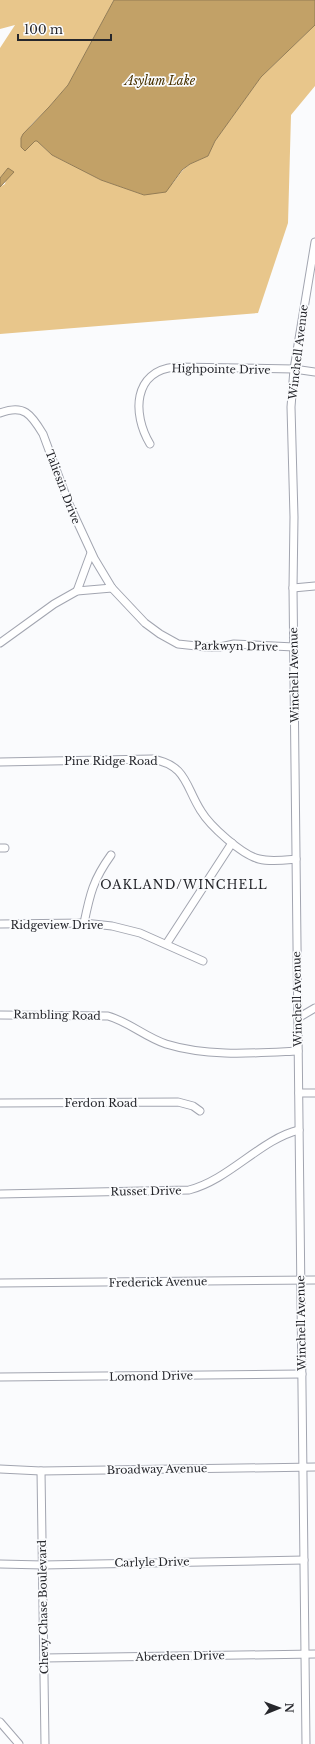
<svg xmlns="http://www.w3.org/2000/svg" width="315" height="1744" font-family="'Libre Baskerville',serif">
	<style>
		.forest { fill: #e8c68b }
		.water { fill: #c2a167; stroke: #937c55 }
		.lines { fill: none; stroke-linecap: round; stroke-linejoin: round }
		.street-casing { stroke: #a2a5b0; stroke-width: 9 }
		.street { stroke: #fff; stroke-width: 7 }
		.labels { text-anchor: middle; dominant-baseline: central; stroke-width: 3.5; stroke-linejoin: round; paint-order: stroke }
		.street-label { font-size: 11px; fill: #26272c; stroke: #fafbfd }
		.water-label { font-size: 12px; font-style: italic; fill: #493200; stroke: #fafbfd }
		.neighbourhood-label { font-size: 12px; letter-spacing: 1px; fill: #26272c; stroke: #fafbfd }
	</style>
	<rect width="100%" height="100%" fill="#fafbfd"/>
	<polygon class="forest" points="0,0 114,0 68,85 49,107 31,125 21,138 21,147 25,151 35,141 37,141 52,155 101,180 144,195 173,183 182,171 190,164 208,156 215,141 261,77 315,25 315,86 291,115 288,223 258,313 0,334 0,187 5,184 8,169 0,178 0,48 15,25 0,29"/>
	<g class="water">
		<polygon points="114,0 315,0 315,25 261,77 215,141 208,156 190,164 182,170 166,192 144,195 101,180 52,155 37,141 35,141 25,151 21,147 21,138 23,134 49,107 68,85"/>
		<polygon points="8,168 14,172 0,187 0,178"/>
	</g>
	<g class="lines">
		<defs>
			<g id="street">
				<path d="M0 413C24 404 31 414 43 434L69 504 94 558 112 588 145 623 160 634 178 644 206 647H220L234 644 294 647"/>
				<path d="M150 444C132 414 133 371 175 367L294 369 315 372"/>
				<polyline points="293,588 315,586"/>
				<polyline points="77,591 91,553"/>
				<polyline points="0,643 54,604 77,591 112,588"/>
				<path d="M0 762 152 759C187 765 185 786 201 811 210 826 242 855 259 859 271 862 285 860 296 859"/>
				<polyline points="0,848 5,848"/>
				<path d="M84 923C90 894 93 880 111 855"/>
				<polyline points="0,924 84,923 112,926 140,933 203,961"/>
				<polyline points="167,943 232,843"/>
				<path d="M0 1015 108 1016C129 1022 145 1037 166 1044 208 1057 255 1053 298 1051"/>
				<polyline points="298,1018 315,1008"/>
				<polyline points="299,1093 315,1093"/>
				<polyline points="0,1103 178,1102 193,1106 200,1111"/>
				<path d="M0 1194 189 1190C229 1180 261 1139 299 1130"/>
				<polyline points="0,1283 315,1280"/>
				<polyline points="0,1377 302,1374"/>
				<polyline points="0,1469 41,1471 315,1467"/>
				<polyline points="41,1471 45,1744"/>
				<polyline points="0,1564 43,1565 304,1560"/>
				<polyline points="44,1658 315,1654"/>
				<polyline points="0,1722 19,1744"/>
				<polyline points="306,1744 293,588 294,517 291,407 294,369 315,242"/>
			</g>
		</defs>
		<use href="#street" class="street-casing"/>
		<use href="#street" class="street"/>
	</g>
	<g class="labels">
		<g class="street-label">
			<text transform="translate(298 352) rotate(-83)">Winchell Avenue</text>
			<text transform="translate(221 369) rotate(1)">Highpointe Drive</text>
			<text transform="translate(63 487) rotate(69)">Taliesin Drive</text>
			<text transform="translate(236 646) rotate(1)">Parkwyn Drive</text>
			<text transform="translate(294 675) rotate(-91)">Winchell Avenue</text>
			<text x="111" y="761">Pine Ridge Road</text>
			<text x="57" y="925">Ridgeview Drive</text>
			<text transform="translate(297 999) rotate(-91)">Winchell Avenue</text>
			<text transform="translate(57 1015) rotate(1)">Rambling Road</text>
			<text x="101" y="1103">Ferdon Road</text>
			<text transform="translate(146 1191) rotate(-1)">Russet Drive</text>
			<text transform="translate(158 1282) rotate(-1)">Frederick Avenue</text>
			<text transform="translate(301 1323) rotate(-91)">Winchell Avenue</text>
			<text transform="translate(151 1376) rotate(-1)">Lomond Drive</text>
			<text transform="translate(157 1469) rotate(-1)">Broadway Avenue</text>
			<text transform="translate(152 1562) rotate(-1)">Carlyle Drive</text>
			<text transform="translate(43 1607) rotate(-91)">Chevy Chase Boulevard</text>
			<text transform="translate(180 1656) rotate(-1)">Aberdeen Drive</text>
		</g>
		<g class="water-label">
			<text x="160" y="80">Asylum Lake</text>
		</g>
		<g class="neighbourhood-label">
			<text x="184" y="884">OAKLAND/WINCHELL</text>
		</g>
	</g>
	<g transform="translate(279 1708) rotate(89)" stroke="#fafbfd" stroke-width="3" paint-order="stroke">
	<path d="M0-3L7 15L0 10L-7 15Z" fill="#26272c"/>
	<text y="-6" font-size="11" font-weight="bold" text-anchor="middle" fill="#26272c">N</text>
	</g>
	<path d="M18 34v6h93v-6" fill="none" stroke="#26272c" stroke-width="2"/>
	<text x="24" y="34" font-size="12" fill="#26272c" stroke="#fafbfd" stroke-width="3" paint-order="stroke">100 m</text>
</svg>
